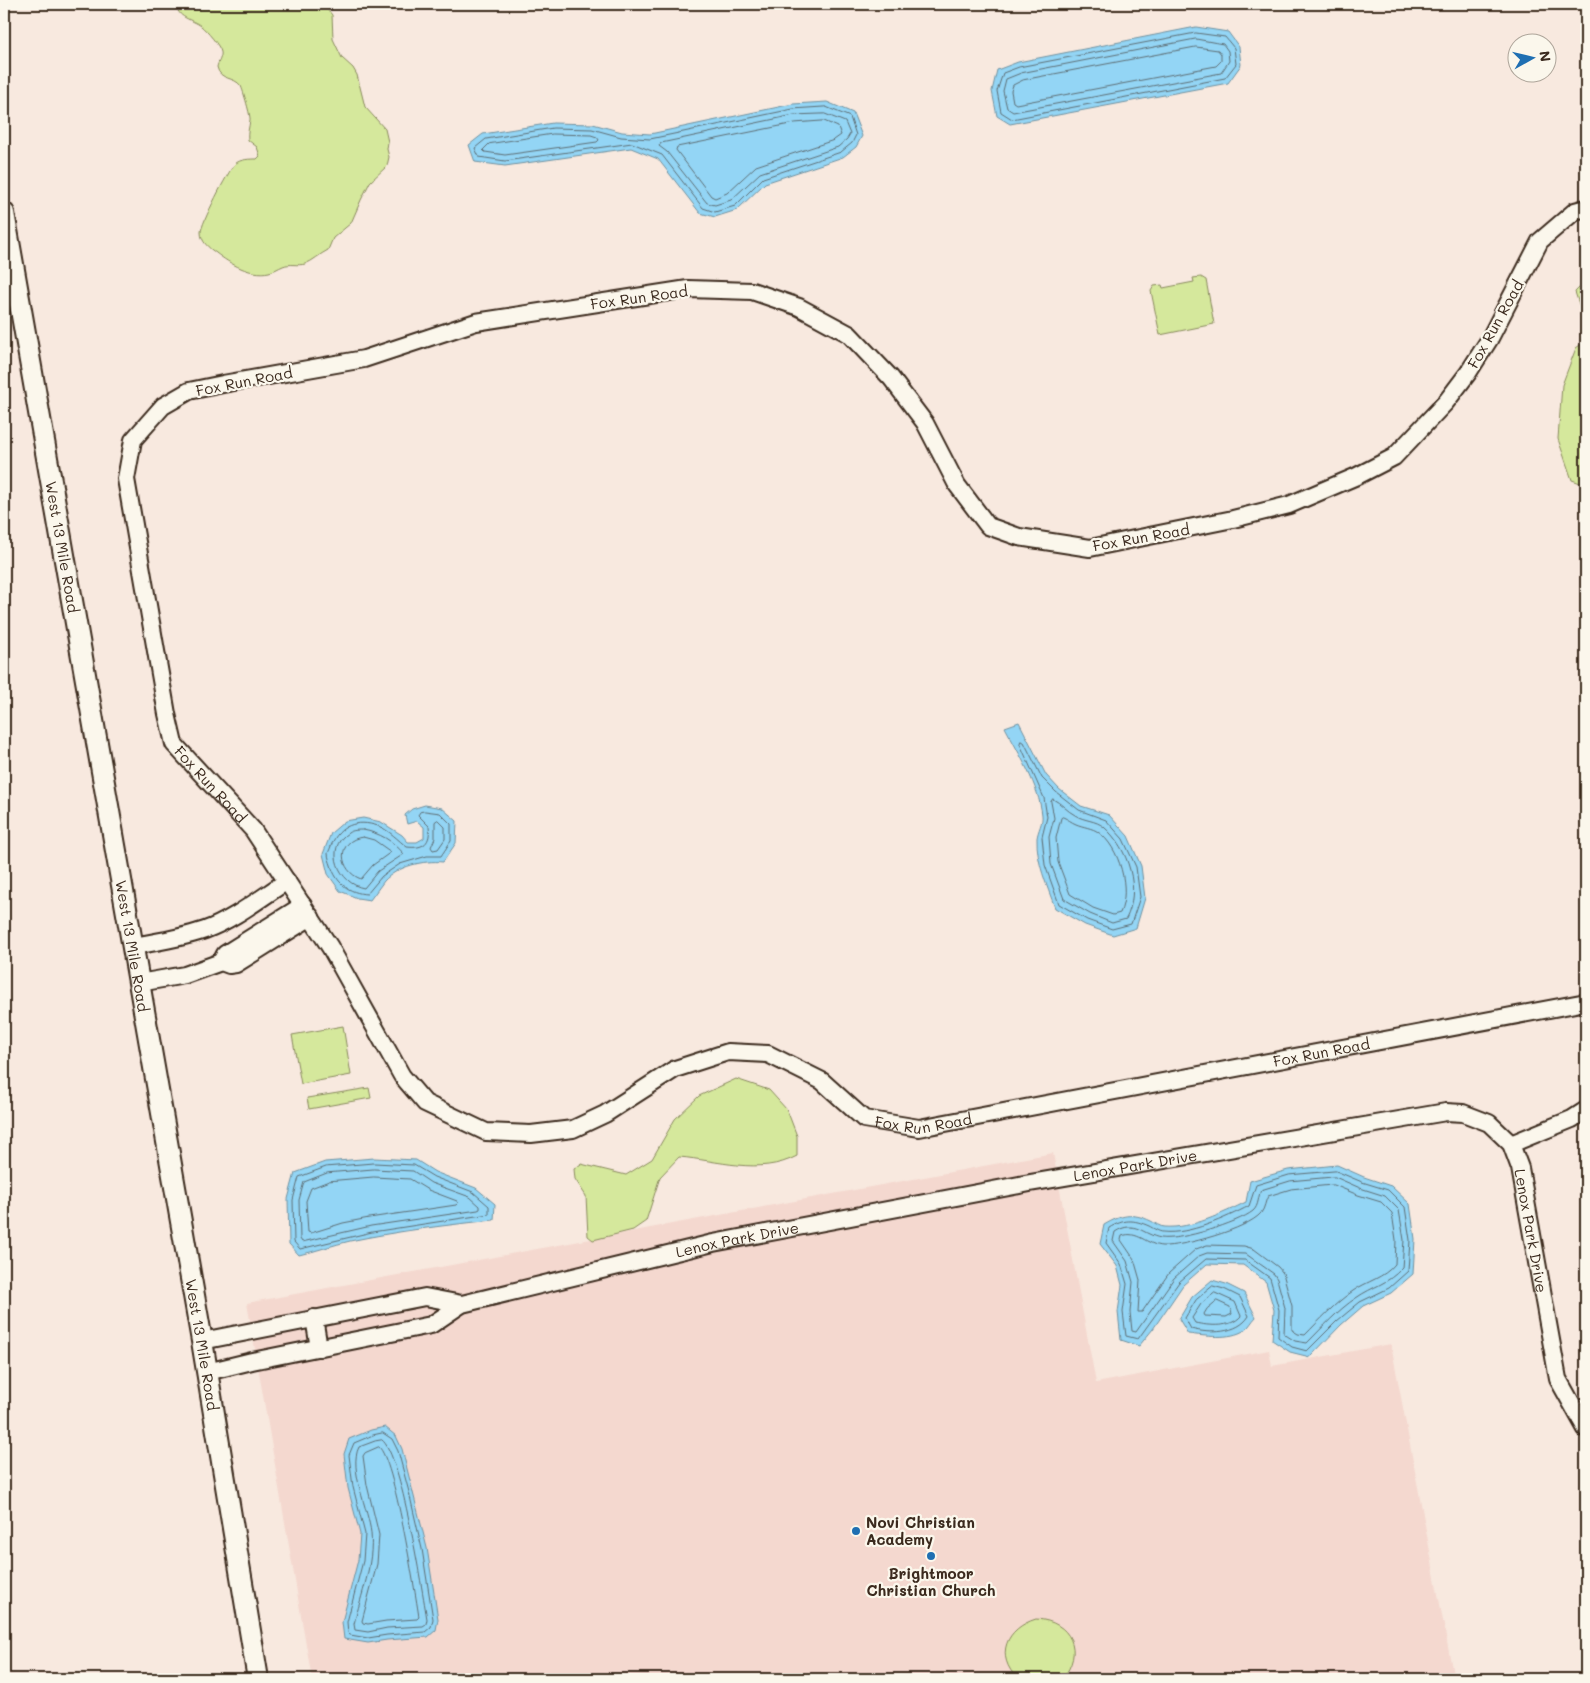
<svg xmlns="http://www.w3.org/2000/svg" width="1590" height="1683" font-family="Mali,sans-serif">
	<style>
		.built { fill: #f4d8cf }
		.green { fill: #d5e89c; stroke: #88895d }
		.water { fill: #93d5f5; stroke: #70919f }
		.lines { fill: none; stroke-linecap: round; stroke-linejoin: round }
		.shore { stroke: #5e6e74; stroke-width: 1 }
		.minor-casing { stroke: #3b2a1e; stroke-width: 20 }
		.tertiary-casing { stroke: #3b2a1e; stroke-width: 24 }
		.minor { stroke: #fbf7ec; stroke-width: 16 }
		.tertiary { stroke: #fbf7ec; stroke-width: 20 }
		.poi-dot { fill: #1f6fb2; stroke: #fbf7ec; stroke-width: 2 }
		.labels { text-anchor: middle; dominant-baseline: central; stroke-width: 4.5; stroke-linejoin: round; paint-order: stroke }
		.street-label { font-size: 15px; fill: #3b2a1e; stroke: #fbf7ec }
		.poi-label { font-size: 15px; font-weight: bold; fill: #3b2a1e; stroke: #fbf7ec; text-anchor: start }
	</style>
	<rect width="100%" height="100%" fill="#f8e9df"/>
	<filter id="ink" filterUnits="userSpaceOnUse"><feTurbulence type="fractalNoise" baseFrequency=".02" numOctaves="2"/><feDisplacementMap in="SourceGraphic" scale="10" xChannelSelector="R" yChannelSelector="G"/><feConvolveMatrix kernelMatrix="1 2 1 2 8 2 1 2 1" color-interpolation-filters="sRGB"/></filter>
	<g filter="url(#ink)">
		<polygon class="built" points="1053,1153 1096,1383 1269,1350 1272,1366 1391,1344 1454,1679 312,1679 247,1303"/>
		<g class="green">
			<path d="M177 4H322V8L328 10 332 15 333 39 342 58 353 68 357 75 365 107 385 129 388 142 387 149 389 157 387 166 370 182 361 200 351 223 333 238 328 250C320 254 313 261 305 264 298 266 290 263 283 266 278 268 274 271 269 272 251 276 230 264 216 253 209 248 201 242 201 232 201 224 228 171 235 164 240 159 250 159 257 159L260 156 257 147 248 140C247 133 249 128 250 120 251 117 243 90 241 86 234 76 220 81 217 67 218 62 222 57 221 52 220 46 206 30 201 26 192 19 176 18 177 4Z"/>
			<polygon points="1201,277 1206,280 1214,324 1160,335 1151,291 1154,286 1162,285 1163,288 1194,282 1193,278"/>
			<polygon points="1586,281 1586,311 1580,307 1575,292"/>
			<polygon points="1586,341 1586,485 1572,480 1558,439 1562,385 1576,348"/>
			<polygon points="343,1026 351,1075 301,1084 292,1035"/>
			<path d="M736 1079 769 1090 787 1110 797 1136V1156C760 1176 717 1160 679 1157L660 1177 646 1221 633 1230 593 1240 588 1236 586 1196 575 1179 574 1169 581 1164 626 1175 652 1159 675 1119 699 1096Z"/>
			<polygon points="369,1088 371,1098 309,1109 307,1098"/>
			<path d="M1036 1619C1071 1621 1085 1652 1062 1679H1018C994 1656 1006 1628 1036 1619Z"/>
		</g>
		<g class="water">
			<polygon points="1196,27 1228,32 1239,47 1241,65 1228,83 1010,124 997,116 992,91 997,70 1018,62"/>
			<polygon points="827,102 853,113 862,136 856,147 843,157 765,183 737,210 715,217 700,213 658,159 631,148 505,166 475,162 469,145 483,134 553,123 593,124 622,132 650,134 793,104"/>
			<path d="M1019 722 1046 775 1059 789 1081 806 1109 815 1128 836 1141 866 1145 898 1136 928 1113 935 1085 925 1055 908C1047 885 1036 862 1037 838 1038 830 1043 823 1042 815 1039 786 1019 754 1005 727Z"/>
			<path d="M425 805 442 808 457 821 456 843 443 862C423 860 398 866 384 881 379 887 375 894 370 900L357 898 340 891 328 874 323 854 331 833 345 821 363 818 381 822 402 835 408 842H417L424 838V827L417 821 407 824 405 815 412 809Z"/>
			<path d="M374 1158 416 1160 435 1172 476 1188 495 1204 494 1220C446 1225 398 1231 350 1241 333 1245 316 1251 299 1255L289 1244 288 1199 295 1173 325 1162Z"/>
			<path d="M1337 1165 1364 1177 1391 1186 1410 1204 1415 1239 1413 1274 1391 1293 1363 1306 1341 1325 1310 1357 1290 1352 1272 1340 1274 1310 1266 1282 1243 1265 1207 1264 1183 1285 1153 1329 1139 1346 1121 1340 1118 1312 1122 1285 1117 1266 1100 1244 1104 1225C1121 1215 1132 1212 1151 1221 1155 1223 1160 1227 1165 1227 1191 1229 1224 1213 1246 1202L1250 1181 1288 1170Z"/>
			<path d="M1212 1280 1226 1284 1244 1293 1256 1317C1252 1321 1249 1327 1245 1330 1230 1340 1205 1336 1188 1334L1179 1319 1192 1297Z"/>
			<polygon points="385,1427 396,1436 402,1449 427,1548 438,1619 436,1630 428,1637 387,1640 368,1643 344,1639 342,1622 358,1560 360,1534 348,1488 344,1454 349,1439 371,1430"/>
		</g>
		<g class="lines">
			<g class="shore">
				<polygon points="1196,33 1225,37 1234,48 1236,64 1225,78 1012,119 1001,112 997,91 1003,73 1019,67"/>
				<polygon points="1196,39 1223,44 1228,51 1229,61 1221,73 1013,112 1007,108 1003,91 1006,79 1021,73"/>
				<polygon points="1196,47 1218,50 1221,54 1221,61 1216,66 1016,104 1013,102 1011,91 1013,85 1023,80"/>
				<polygon points="826,107 850,117 856,135 852,143 841,152 763,178 735,206 715,212 703,208 662,155 632,143 505,161 479,157 475,148 486,139 553,128 592,129 621,137 650,139 793,109"/>
				<polygon points="825,114 845,122 850,134 847,139 838,147 760,173 731,200 715,205 707,203 667,152 659,146 661,143 794,115"/>
				<polygon points="824,121 838,127 841,135 834,140 756,166 727,193 715,198 711,196 676,150 677,147 795,123"/>
				<polygon points="553,134 591,135 597,137 599,140 597,142 505,155 485,152 483,150 489,144"/>
				<polygon points="1021,741 1024,742 1042,778 1056,792 1079,810 1106,820 1123,839 1136,867 1140,897 1131,924 1112,929 1087,920 1059,904 1045,865 1042,837 1047,817 1044,798 1020,744"/>
				<path d="M1053 799C1061 803 1067 811 1075 815 1084 821 1096 820 1104 827 1129 849 1141 889 1126 919L1112 923 1090 914 1064 899 1051 864 1049 837 1054 818 1051 802Z"/>
				<path d="M425 811 440 813 451 824V841L441 856H427L400 864 382 876 367 894C349 893 336 883 331 865 330 862 328 857 328 853 329 851 330 849 331 846 339 825 357 819 378 826 389 830 398 840 407 847 424 849 431 843 429 826L418 815 420 812Z"/>
				<path d="M1063 817C1068 819 1071 822 1076 824 1083 827 1093 828 1098 832 1120 847 1131 890 1120 913L1113 915 1093 908 1070 894 1058 862 1056 838 1061 818Z"/>
				<polygon points="438,820 445,827 445,839 438,849 433,850 431,847 435,838 435,822"/>
				<path d="M363 830C380 833 393 841 404 854L378 871 364 888C339 884 324 848 348 833 352 830 358 830 363 830Z"/>
				<path d="M363 837 374 840 391 852 373 865 361 879C339 871 335 840 363 837Z"/>
				<polygon points="374,1163 414,1165 434,1177 473,1192 489,1206 489,1214 372,1232 300,1249 294,1242 293,1200 299,1177 326,1167"/>
				<polygon points="374,1169 413,1171 431,1183 470,1197 480,1206 480,1209 478,1210 371,1226 302,1242 300,1239 299,1200 304,1182 327,1173"/>
				<path d="M1336 1171 1362 1182 1388 1190 1405 1207 1410 1240 1408 1271 1389 1288 1360 1302 1337 1321 1307 1351 1292 1347 1278 1337 1279 1310 1270 1278 1245 1260 1206 1259 1179 1282 1138 1339 1126 1336 1123 1312 1127 1284 1121 1264 1106 1243 1109 1228C1124 1219 1133 1219 1149 1226 1153 1228 1159 1232 1163 1232 1189 1235 1226 1218 1249 1206L1256 1185 1289 1175Z"/>
				<polygon points="374,1177 410,1179 428,1190 457,1201 458,1203 456,1205 369,1218 343,1223 311,1233 308,1232 306,1201 311,1188 329,1181"/>
				<path d="M1335 1177 1360 1188 1385 1196 1399 1210 1404 1240 1402 1268C1388 1284 1373 1286 1356 1298 1338 1310 1323 1327 1307 1343L1295 1341 1284 1334 1285 1308 1277 1279 1274 1274 1246 1254 1207 1253 1199 1256 1174 1278 1136 1332 1132 1331 1130 1312 1133 1282 1127 1261 1113 1241 1115 1232C1135 1219 1143 1235 1161 1238 1180 1241 1238 1223 1253 1211 1259 1206 1258 1196 1261 1190L1290 1181Z"/>
				<path d="M1334 1185 1358 1195 1381 1202 1392 1213 1396 1240 1395 1264C1384 1278 1367 1281 1353 1291 1335 1303 1320 1320 1305 1335L1298 1334 1292 1330V1306L1283 1273 1278 1267 1254 1249 1244 1246 1207 1245 1196 1249 1169 1273 1142 1312H1138L1140 1280 1134 1259 1121 1240 1122 1236C1137 1230 1147 1245 1162 1246 1182 1247 1248 1229 1261 1213 1265 1208 1265 1201 1268 1196L1291 1189Z"/>
				<path d="M1213 1286 1224 1289 1240 1297 1249 1316C1238 1334 1209 1334 1191 1329L1185 1318 1196 1300Z"/>
				<path d="M1215 1293 1235 1302 1241 1316C1231 1328 1209 1326 1195 1323L1192 1318 1201 1304Z"/>
				<polygon points="1217,1301 1230,1307 1232,1314 1226,1317 1205,1316 1204,1314 1207,1309"/>
				<polygon points="383,1433 392,1439 398,1451 409,1492 422,1549 433,1619 431,1627 425,1632 387,1635 368,1638 350,1635 348,1633 347,1622 363,1561 365,1534 353,1487 349,1455 354,1443 373,1435"/>
				<path d="M382 1440C401 1453 422 1590 427 1619L426 1624 423 1626 387 1628 368 1632 355 1630 354 1624C361 1595 374 1564 371 1533 369 1511 348 1468 359 1447L375 1441Z"/>
				<path d="M379 1447C394 1459 415 1591 419 1617L417 1619 386 1621 368 1624 363 1623 362 1621 377 1564 379 1535 367 1485 363 1456 365 1453Z"/>
			</g>
			<defs>
				<g id="minor">
					<path id="s1" d="M1586 208 1575 211 1540 241 1489 340 1468 373 1446 402 1394 457 1357 476 1289 505 1233 519 1090 548 1019 537 988 526 957 485 925 423 891 378 849 334 799 307 752 291 688 289 476 322 364 359 223 384 189 391 163 406 133 440 126 479 167 714 174 744 253 830 330 947 402 1076 425 1103 486 1132 531 1134 573 1129 605 1114 675 1069 728 1052 768 1054 822 1081 864 1119 919 1128 1586 1002"/>
					<path d="M133 946C157 942 182 938 205 930 233 920 262 897 287 881"/>
					<polyline points="221,962 225,954 303,905"/>
					<polyline points="139,983 185,975 221,962 229,965 236,964 311,917"/>
					<polyline points="1511,1144 1572,1119 1586,1110"/>
					<polyline points="314,1318 319,1348"/>
					<polyline points="202,1341 425,1297 462,1304"/>
					<path id="s2" d="M207 1372 252 1361 431 1325 462 1304 713 1243 1030 1183 1446 1112 1463 1113 1489 1123 1511 1144 1520 1168 1558 1379 1586 1429"/>
				</g>
				<g id="tertiary">
					<path id="s3" d="M4 213 202 1341 258 1679"/>
				</g>
			</defs>
			<use href="#minor" class="minor-casing"/>
			<use href="#tertiary" class="tertiary-casing"/>
			<use href="#minor" class="minor"/>
			<use href="#tertiary" class="tertiary"/>
		</g>
	</g>
	<g class="poi-dot">
		<circle cx="856" cy="1531" r="5"/>
		<circle cx="931" cy="1556" r="5"/>
	</g>
	<g class="labels">
		<g class="street-label">
			<text transform="translate(639 297) rotate(-8)">Fox Run Road</text>
			<text transform="translate(1495 324) rotate(-61)">Fox Run Road</text>
			<text transform="translate(244 381) rotate(-11)">Fox Run Road</text>
			<text transform="translate(1141 537) rotate(-10)">Fox Run Road</text>
			<text stroke="none"><textPath href="#s3" startOffset="339">West 13 Mile Road</textPath></text>
			<text stroke="none"><textPath href="#s1" startOffset="2102">Fox Run Road</textPath></text>
			<text stroke="none"><textPath href="#s3" startOffset="744">West 13 Mile Road</textPath></text>
			<text stroke="none"><textPath href="#s1" startOffset="3439">Fox Run Road</textPath></text>
			<text stroke="none"><textPath href="#s1" startOffset="3034">Fox Run Road</textPath></text>
			<text stroke="none"><textPath href="#s2" startOffset="954">Lenox Park Drive</textPath></text>
			<text stroke="none"><textPath href="#s2" startOffset="1434">Lenox Park Drive</textPath></text>
			<text stroke="none"><textPath href="#s2" startOffset="549">Lenox Park Drive</textPath></text>
			<text stroke="none"><textPath href="#s3" startOffset="1149">West 13 Mile Road</textPath></text>
		</g>
		<g class="poi-label">
			<text x="866" y="1522">Novi Christian<tspan x="866" dy="17">Academy</tspan></text>
			<text x="931" y="1573" text-anchor="middle">Brightmoor<tspan x="931" dy="17">Christian Church</tspan></text>
		</g>
	</g>
	<rect width="1590" height="1683" fill="none" stroke="#fbf7ec" stroke-width="20"/>
	<rect x="10" y="10" width="1570" height="1663" fill="none" stroke="#3b2a1e" stroke-width="2" filter="url(#ink)"/>
	<g transform="translate(1532 58) rotate(82)"><circle r="24" fill="#fbf7ec" stroke="#aea59a"/>
	<path d="M0-4L9 19L0 12L-9 19Z" fill="#1f6fb2"/>
	<text y="-8" font-size="14" font-weight="bold" text-anchor="middle" fill="#3b2a1e">N</text>
	</g>
</svg>
